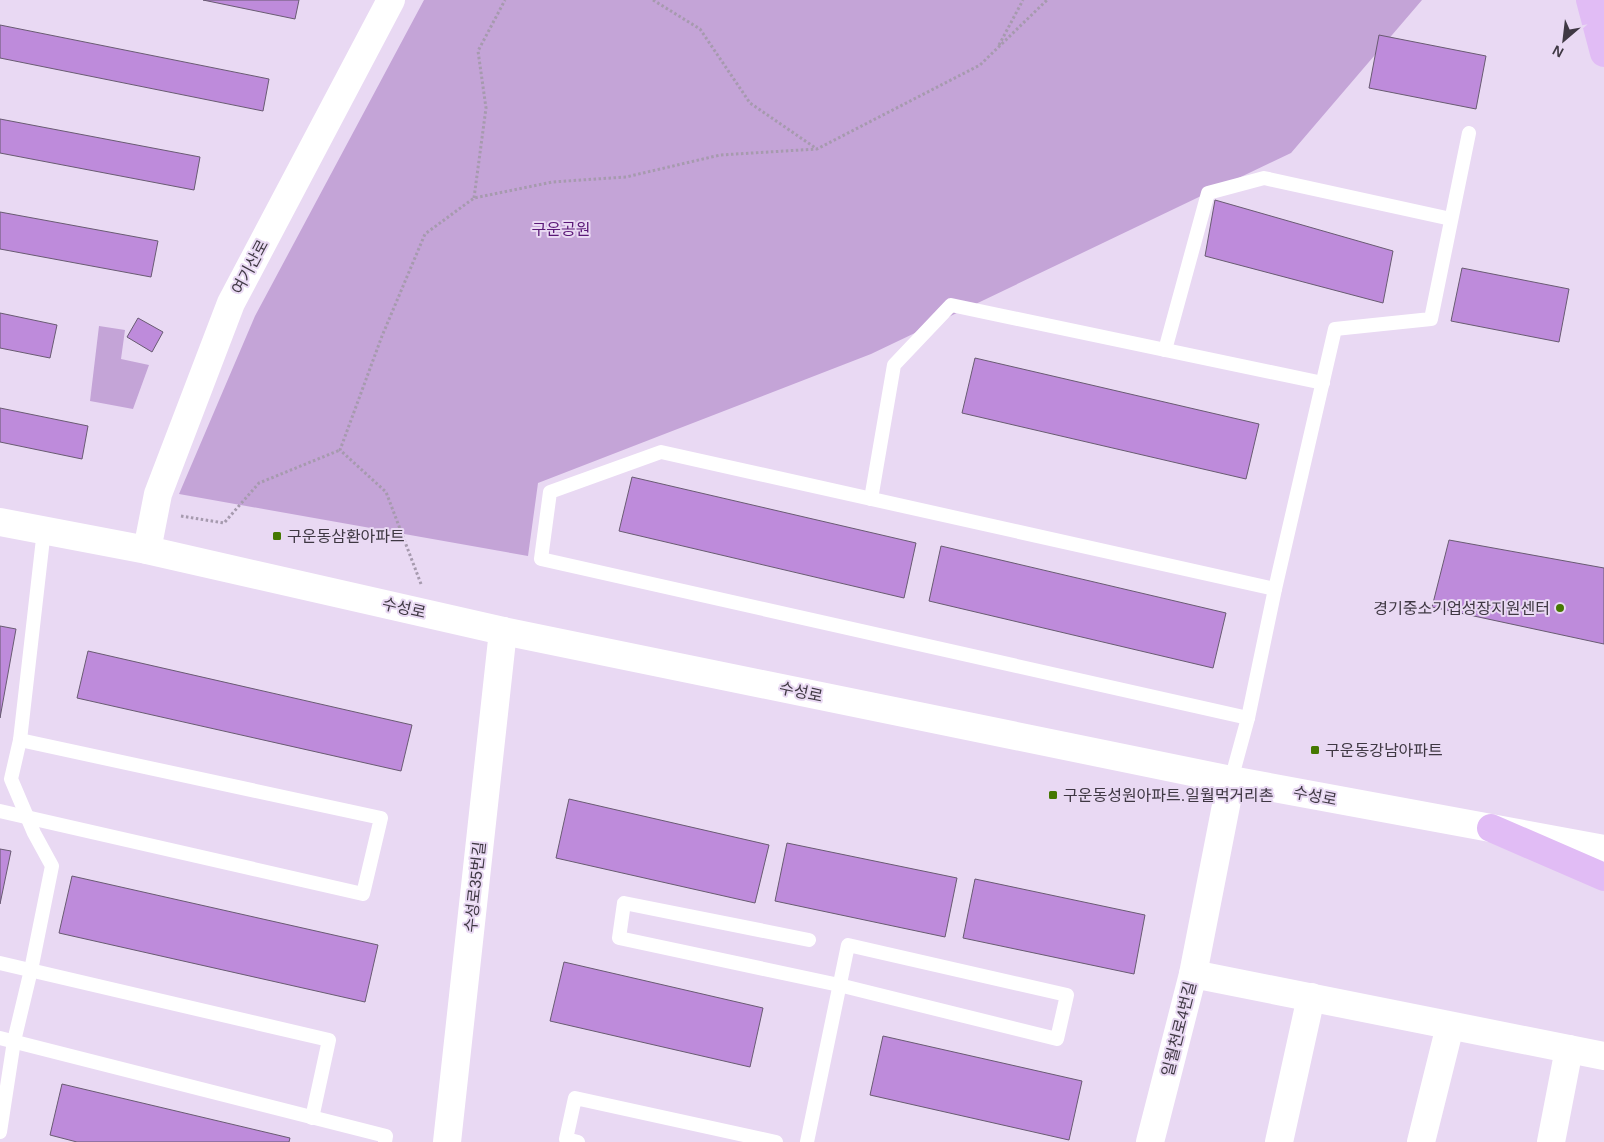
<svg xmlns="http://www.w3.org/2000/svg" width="1604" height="1142" font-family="Helvetica,'Noto Sans KR',sans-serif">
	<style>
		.green { fill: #c4a4d7 }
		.building { fill: #be8bdb; stroke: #695b72 }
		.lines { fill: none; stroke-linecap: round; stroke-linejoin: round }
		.path { stroke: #a69aae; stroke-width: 3; stroke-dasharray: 2.5 2.5; stroke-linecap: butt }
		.service { stroke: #fff; stroke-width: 14 }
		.minor { stroke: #fff; stroke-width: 28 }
		.tertiary { stroke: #fff; stroke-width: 28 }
		.primary { stroke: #e1bcf5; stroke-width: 28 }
		.poi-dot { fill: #457801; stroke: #e9d9f3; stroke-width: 2 }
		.labels { text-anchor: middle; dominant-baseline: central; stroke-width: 4; stroke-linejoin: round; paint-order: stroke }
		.park-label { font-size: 16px; fill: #5a1877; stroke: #e9d9f3 }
		.street-label { font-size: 16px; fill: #3f3843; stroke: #e9d9f3 }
		.poi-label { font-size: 16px; fill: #3f3843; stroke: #e9d9f3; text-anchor: start }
	</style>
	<rect width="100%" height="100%" fill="#e9d9f3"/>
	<g class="green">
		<polygon points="424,0 1422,0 1291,153 871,354 538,483 528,556 179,494 255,316"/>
		<polygon points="99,326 125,330 121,359 149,365 133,409 90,401"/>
	</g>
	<g class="building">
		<polygon points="203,0 299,0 295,19"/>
		<polygon points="0,25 269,79 263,111 0,58"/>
		<polygon points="1379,35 1486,56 1476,109 1369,88"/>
		<polygon points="0,119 200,157 194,190 0,153"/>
		<polygon points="1215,200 1393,251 1383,303 1205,256"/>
		<polygon points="0,212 158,241 151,277 0,249"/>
		<polygon points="1462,268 1569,289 1559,342 1451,321"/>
		<polygon points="0,313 57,325 50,358 0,348"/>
		<polygon points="138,318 163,332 152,352 127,337"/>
		<polygon points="975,358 1259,424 1246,479 962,413"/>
		<polygon points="0,408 88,426 82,459 0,442"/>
		<polygon points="632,477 916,543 904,598 619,531"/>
		<polygon points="1449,540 1604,568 1604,644 1432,607"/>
		<polygon points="941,546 1226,613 1213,668 929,601"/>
		<polygon points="0,626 16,629 0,718"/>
		<polygon points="88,651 412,725 401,771 77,698"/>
		<polygon points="569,799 769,845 755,903 556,858"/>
		<polygon points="787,843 957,878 945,937 775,901"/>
		<polygon points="0,849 11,851 0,904"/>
		<polygon points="72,876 378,945 365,1002 59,933"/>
		<polygon points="975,879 1145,915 1134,974 963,938"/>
		<polygon points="564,962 763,1008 750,1067 550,1021"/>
		<polygon points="883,1036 1082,1081 1069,1140 870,1095"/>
		<polygon points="62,1084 290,1138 289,1142 77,1142 50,1135"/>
	</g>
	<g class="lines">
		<g class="path">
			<polyline points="653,0 700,29 750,103 817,149"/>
			<polyline points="999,45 1023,0"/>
			<polyline points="474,198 486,108 478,51 505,0"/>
			<polyline points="181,516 224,523 259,483 340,450"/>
			<polyline points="421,584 386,492 340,450 382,336 425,234 474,198 552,182 626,177 720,155 817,149 980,65 1047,0"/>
		</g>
		<g class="service">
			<polyline points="1165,350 1208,193 1264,178 1451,219"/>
			<polyline points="871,499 894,365 951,305 1323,383"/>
			<polyline points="1248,718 541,559 550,492 661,452 1275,589"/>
			<polyline points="1231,780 1248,718 1275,589 1335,329 1431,319 1469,133"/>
			<polyline points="0,811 363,894 381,818 20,740"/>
			<polyline points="0,963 329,1040 312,1118"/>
			<polyline points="0,1038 386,1136 385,1142"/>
			<polyline points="0,1132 14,1041 31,970 52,866 34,833 11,779 20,740 44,530"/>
			<polyline points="578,1142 566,1139 575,1098 776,1142"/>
			<polyline points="807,1142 848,945 1067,995 1057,1039 839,985 619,938 624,903 809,940"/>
		</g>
		<g class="minor">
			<polyline points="1193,974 1231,780"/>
			<polyline points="447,1142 503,631"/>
			<polyline points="1150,1142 1193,974 1604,1056"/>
			<polyline points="1279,1142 1311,997"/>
			<polyline points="1421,1142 1450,1026"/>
			<polyline points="1551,1142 1569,1049"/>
		</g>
		<g class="tertiary">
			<polyline points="0,522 147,550 503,631 1231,780 1604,849"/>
			<polyline points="147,550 158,494 231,303 391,0"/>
		</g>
		<g class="primary">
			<polyline points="1590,0 1604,53"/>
			<polyline points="1491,828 1604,877"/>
		</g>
	</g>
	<g class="poi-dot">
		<rect x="272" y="531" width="10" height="10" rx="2.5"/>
		<circle cx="1560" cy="608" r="5"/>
		<rect x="1310" y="745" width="10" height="10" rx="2.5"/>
		<rect x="1048" y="790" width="10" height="10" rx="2.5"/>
	</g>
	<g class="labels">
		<g class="park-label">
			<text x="561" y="229">구운공원</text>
		</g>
		<g class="street-label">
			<text transform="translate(250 267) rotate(-62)">여기산로</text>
			<text transform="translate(404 608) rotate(13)">수성로</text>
			<text transform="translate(801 692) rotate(12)">수성로</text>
			<text transform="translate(1315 796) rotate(11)">수성로</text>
			<text transform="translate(475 887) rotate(-84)">수성로35번길</text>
			<text transform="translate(1179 1029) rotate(-76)">일월천로4번길</text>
		</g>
		<g class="poi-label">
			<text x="287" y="536">구운동삼환아파트</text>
			<text x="1550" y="608" text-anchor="end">경기중소기업성장지원센터</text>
			<text x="1325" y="750">구운동강남아파트</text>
			<text x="1063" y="795">구운동성원아파트.일월먹거리촌</text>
		</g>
	</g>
	<g transform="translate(1564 40) rotate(208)" stroke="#e9d9f3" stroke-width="4" paint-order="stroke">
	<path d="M0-4L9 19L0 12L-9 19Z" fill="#3f3843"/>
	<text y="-8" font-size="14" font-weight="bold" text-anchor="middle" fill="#3f3843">N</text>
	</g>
</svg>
